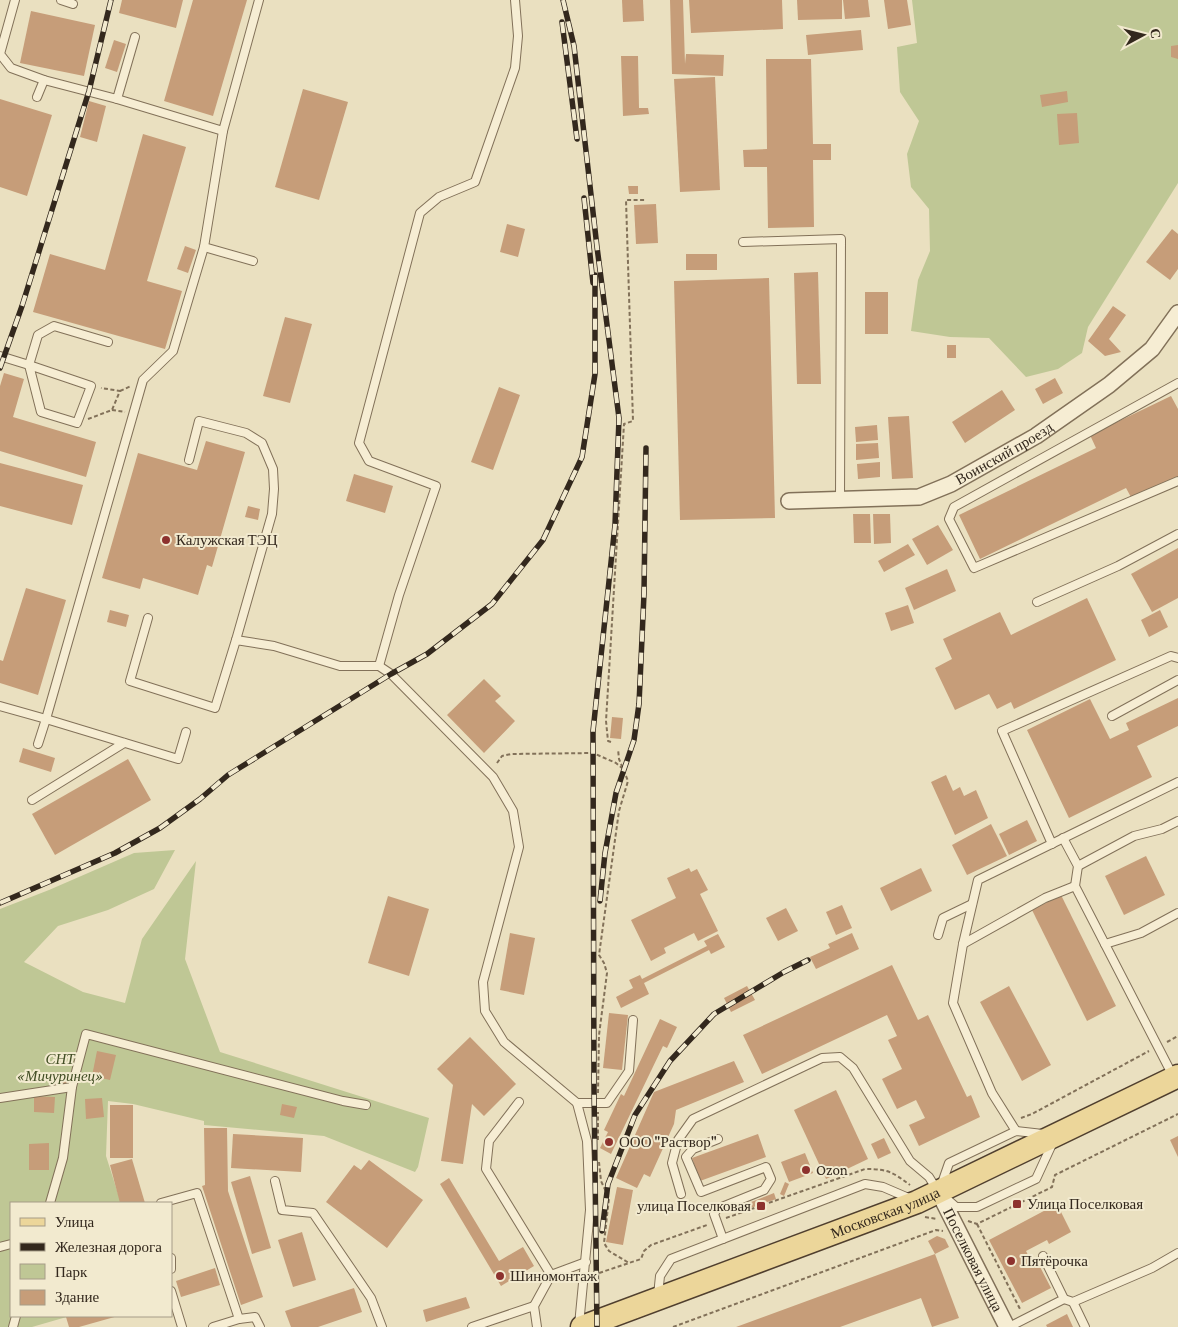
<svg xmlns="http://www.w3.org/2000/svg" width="1178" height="1327" font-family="'Crimson Pro',serif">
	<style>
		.green { fill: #bfc795 }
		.building { fill: #c69d79 }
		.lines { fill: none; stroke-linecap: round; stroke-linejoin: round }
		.service-casing { stroke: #827159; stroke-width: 10 }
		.minor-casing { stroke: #827159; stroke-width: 18 }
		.primary-casing { stroke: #503f2e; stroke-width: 25 }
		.path { stroke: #827159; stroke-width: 2; stroke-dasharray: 4 2.5; stroke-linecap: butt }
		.service { stroke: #f6edd3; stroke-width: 8 }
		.minor { stroke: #f6edd3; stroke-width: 15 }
		.primary { stroke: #ecd69a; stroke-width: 22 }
		.rail-casing { stroke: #33281d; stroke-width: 5.5 }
		.rail { stroke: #f2eacf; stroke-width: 4; stroke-dasharray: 11; stroke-linecap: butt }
		.poi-dot { fill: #8d322e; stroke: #f2eacf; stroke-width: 2 }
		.labels { text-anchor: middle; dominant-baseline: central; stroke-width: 4; stroke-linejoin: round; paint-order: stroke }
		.street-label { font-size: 15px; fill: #33281d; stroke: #f2eacf }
		.poi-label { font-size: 15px; fill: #33281d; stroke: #f2eacf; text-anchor: start }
		.park-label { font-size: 15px; font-style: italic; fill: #424e25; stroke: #f2eacf }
	</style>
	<rect width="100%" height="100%" fill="#eae0c0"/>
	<g class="green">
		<polygon points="912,0 1178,0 1178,183 1088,327 1082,353 1058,369 1026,377 989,338 950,337 911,331 918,280 930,251 929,209 911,187 907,154 919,121 900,92 897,47 917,43"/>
		<polygon points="175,850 154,889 108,910 58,926 24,962 83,992 125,1003 142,939 196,861 185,959 220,1052 429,1118 418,1167 415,1172 324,1136 204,1125 204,1121 133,1104 108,1101 106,1156 121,1203 11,1203 11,1316 70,1316 32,1327 0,1327 0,909 49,890 134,853"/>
	</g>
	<g class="building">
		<polygon points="122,0 183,0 176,28 119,13"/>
		<polygon points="193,0 247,0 213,116 164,101"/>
		<polygon points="622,0 643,0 644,21 623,22"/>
		<polygon points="670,0 683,0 685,64 686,54 724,55 723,76 672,74"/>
		<polygon points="689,0 782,0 783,29 691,33"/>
		<polygon points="797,0 842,0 842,19 798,20"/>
		<polygon points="843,0 868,0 870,17 845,19"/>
		<polygon points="884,0 907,0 911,25 888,29"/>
		<polygon points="31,11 95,25 84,76 20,63"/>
		<polygon points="861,30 863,50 808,55 806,35"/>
		<polygon points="114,40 126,44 117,72 105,68"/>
		<polygon points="1178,45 1178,59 1171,57 1171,46"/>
		<polygon points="621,56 638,56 639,108 648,108 649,114 623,116"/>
		<polygon points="766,59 811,59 813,144 831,144 831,160 813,160 814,227 768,228 767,167 744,167 743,150 767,149"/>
		<polygon points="715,77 720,190 680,192 674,79"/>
		<polygon points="303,89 348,102 319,200 275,187"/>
		<polygon points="1067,91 1068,102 1042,107 1040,95"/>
		<polygon points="0,99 52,115 27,196 0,187"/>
		<polygon points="89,101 106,106 97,142 80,137"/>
		<polygon points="1077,113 1079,143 1059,145 1057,114"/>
		<polygon points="143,134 186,147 147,281 182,291 165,349 33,312 50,254 105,270"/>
		<polygon points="628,186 638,186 638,194 629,194"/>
		<polygon points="656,204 658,243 636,244 634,205"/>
		<polygon points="507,224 525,229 518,257 500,252"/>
		<polygon points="1172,229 1178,234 1178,269 1170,280 1146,262"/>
		<polygon points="185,246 196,250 188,273 177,269"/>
		<rect x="686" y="254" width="31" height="16"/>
		<polygon points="818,272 821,384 797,384 794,273"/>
		<polygon points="769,278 775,518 680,520 674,281"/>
		<rect x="865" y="292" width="23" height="42"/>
		<polygon points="1113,306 1126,315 1109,339 1121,352 1105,356 1088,341"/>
		<polygon points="285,317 312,324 290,403 263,396"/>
		<rect x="947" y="345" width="9" height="13"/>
		<polygon points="4,373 24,379 13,417 96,442 86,477 0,451 0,386"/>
		<polygon points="1055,378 1063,393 1043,404 1035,389"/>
		<polygon points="499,387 520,395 493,470 471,462"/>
		<polygon points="1002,390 1015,410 965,443 952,422"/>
		<polygon points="1171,396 1178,409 1178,477 1132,499 1126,488 980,559 959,515 1096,448 1090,435"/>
		<polygon points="909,416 913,478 892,479 888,417"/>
		<polygon points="877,425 878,440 856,442 855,427"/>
		<polygon points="206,441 245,452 212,567 207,565 198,595 143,578 140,589 102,578 138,453 197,470"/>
		<polygon points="878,443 879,458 856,460 856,444"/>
		<polygon points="880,462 880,477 858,479 857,464"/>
		<polygon points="0,463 83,485 72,525 0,506"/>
		<polygon points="354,474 393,486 385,513 346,501"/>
		<polygon points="248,506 260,509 258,520 245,517"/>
		<polygon points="853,514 870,514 871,543 854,543"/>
		<polygon points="873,514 890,514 891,543 874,544"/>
		<polygon points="938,525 953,550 927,565 912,539"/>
		<polygon points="908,544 915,555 884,572 878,561"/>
		<polygon points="1178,548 1178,598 1152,612 1131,574"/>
		<polygon points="947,569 956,591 914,610 905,588"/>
		<polygon points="26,588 66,600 38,695 0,683 0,660 3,661"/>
		<polygon points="1087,598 1116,660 1014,709 1011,702 997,709 989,694 955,710 935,668 952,659 943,639 1000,612 1011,635"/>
		<polygon points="908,605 914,623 891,631 885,613"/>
		<polygon points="110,610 129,615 126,627 107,622"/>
		<polygon points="1160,610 1168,627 1149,637 1141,620"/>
		<polygon points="484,679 501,696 495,701 515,721 484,753 447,715"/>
		<polygon points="1178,698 1178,726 1137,746 1152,777 1069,818 1027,730 1090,699 1110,739 1129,730 1126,723"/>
		<polygon points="612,717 623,718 621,739 610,738"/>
		<polygon points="23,748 55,758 51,772 19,762"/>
		<polygon points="128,759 151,800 55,855 32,814"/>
		<polygon points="946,775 953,791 960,787 964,796 976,790 988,818 955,835 931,782"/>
		<polygon points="1027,820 1037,841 1009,855 999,834"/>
		<polygon points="991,824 1007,856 967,875 952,845"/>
		<polygon points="1146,856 1165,895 1124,915 1105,876"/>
		<polygon points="689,868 691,872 697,869 708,890 700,894 718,931 698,941 694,933 664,948 666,953 651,961 631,920 676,898 667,878"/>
		<polygon points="921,868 932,891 891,911 880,888"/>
		<polygon points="1061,895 1116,1006 1087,1021 1032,910"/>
		<polygon points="388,896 429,909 409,976 368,963"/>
		<polygon points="842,905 852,928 836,935 826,912"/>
		<polygon points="786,908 798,931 778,941 766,918"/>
		<polygon points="510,933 535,938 524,995 500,990"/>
		<polygon points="852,933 859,949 816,969 810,957 830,948 828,944"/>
		<polygon points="718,934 725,947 711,954 709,950 644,983 649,994 621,1008 616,997 633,988 629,980 640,975 642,979 707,946 704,941"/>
		<polygon points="892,965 918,1020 928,1015 967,1097 971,1095 980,1117 919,1146 909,1125 925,1118 916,1100 897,1109 882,1079 902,1069 888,1040 897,1036 887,1015 762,1074 743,1035"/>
		<polygon points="747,986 755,1000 731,1012 724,998"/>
		<polygon points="1009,986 1051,1065 1022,1081 980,1002"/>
		<polygon points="609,1013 628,1015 622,1070 603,1068"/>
		<polygon points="660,1019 677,1027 667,1048 663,1046 611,1154 600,1148 608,1132 604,1130 621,1094 624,1096"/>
		<polygon points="470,1037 516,1084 484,1116 472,1104 463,1164 441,1161 453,1085 437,1069"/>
		<polygon points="97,1051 116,1055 110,1080 92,1076"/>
		<polygon points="734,1061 744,1082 676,1110 674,1124 650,1177 644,1174 637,1188 616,1178 654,1092"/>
		<polygon points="51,1073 70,1074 69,1086 50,1084"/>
		<polygon points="836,1090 868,1159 826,1179 794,1110"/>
		<polygon points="34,1096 55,1097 54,1113 34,1112"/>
		<polygon points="102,1098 104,1117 86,1119 85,1099"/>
		<polygon points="282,1104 297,1107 294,1118 280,1115"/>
		<rect x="110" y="1105" width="23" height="53"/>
		<polygon points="204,1128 227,1128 228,1191 263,1297 241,1305 202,1186 205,1185"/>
		<polygon points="233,1134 303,1138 301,1172 231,1168"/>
		<polygon points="758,1134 766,1157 700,1181 692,1158"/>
		<polygon points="1178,1136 1178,1157 1170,1140"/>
		<polygon points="884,1138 891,1153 878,1159 871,1144"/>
		<polygon points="49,1143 49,1170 29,1170 29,1144"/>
		<polygon points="805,1153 813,1173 789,1182 781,1162"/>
		<polygon points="132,1159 145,1203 120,1203 110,1165"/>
		<polygon points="369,1160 423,1200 387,1248 326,1202 354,1165 361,1170"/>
		<polygon points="250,1176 271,1248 252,1254 231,1182"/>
		<polygon points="449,1178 499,1261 523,1247 534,1266 501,1286 440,1184"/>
		<polygon points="785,1182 789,1184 784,1196 780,1194"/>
		<polygon points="617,1187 633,1190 623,1245 606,1242"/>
		<polygon points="774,1193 776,1199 748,1209 746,1204"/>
		<polygon points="1057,1204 1071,1232 1049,1244 1047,1240 1026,1251 1033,1265 1038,1263 1051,1288 1022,1303 989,1240"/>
		<polygon points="302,1232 316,1280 293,1287 278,1240"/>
		<polygon points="937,1236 945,1239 949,1247 935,1254 928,1241"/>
		<polygon points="935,1254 959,1318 932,1327 921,1298 840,1327 736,1327"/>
		<polygon points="215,1268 220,1285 181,1297 176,1281"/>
		<polygon points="354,1288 362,1312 318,1327 291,1327 285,1311"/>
		<polygon points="466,1297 470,1308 426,1322 423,1310"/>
		<polygon points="1067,1314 1073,1327 1047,1327 1046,1325"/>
		<polygon points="72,1316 118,1316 79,1327 69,1327 66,1317"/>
	</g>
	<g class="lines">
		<defs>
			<g id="service">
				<polyline points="15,0 0,54 11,68 44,80 37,97"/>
				<polyline points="61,0 73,4"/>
				<polyline points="44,80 117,99 135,37"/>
				<polyline points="117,99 223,131 259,0"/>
				<polyline points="223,131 204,247 253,261"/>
				<polyline points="743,242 841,239 840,500"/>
				<polyline points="0,356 29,365 38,335 54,326 108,342"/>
				<polygon points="29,365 91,386 77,423 41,412"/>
				<polyline points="1178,383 954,507 949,519 974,568 1178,481"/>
				<polyline points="189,460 199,421 246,433 262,443 273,469 274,489 272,514 236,640"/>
				<polyline points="1037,602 1118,566 1178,534"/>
				<polyline points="148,618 130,681 215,708 236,640 274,646 340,666 379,666 391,674 493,777 513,811 519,847 483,982 485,1011 504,1042 577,1103 587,1141 590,1210 579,1325"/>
				<polyline points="379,666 399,595 436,486 369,461 359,443 420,213 439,197 475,182 515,68 518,36 515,0"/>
				<polyline points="0,706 46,719 38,744"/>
				<polyline points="1112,716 1178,680"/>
				<polyline points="186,732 178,759 46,719 143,380 173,351 204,247"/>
				<polyline points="32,800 124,743"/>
				<polyline points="1063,838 1078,866 1075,886 1173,1076"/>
				<polyline points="1052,844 1002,731 1171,656 1178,658"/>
				<polyline points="1078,866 1134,836 1162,829 1178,821"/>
				<polyline points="938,935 943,918 972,904"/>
				<polyline points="963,944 1045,898 1075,886"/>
				<polyline points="1105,944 1141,933 1178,913"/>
				<polyline points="0,1098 72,1087 86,1034 343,1101 366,1105"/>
				<polyline points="519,1102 489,1141 486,1169 551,1275"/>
				<polyline points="577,1103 607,1103 629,1071 633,1020"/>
				<polyline points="1016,1131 992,1093 953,1003 963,944 978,880 1178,782"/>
				<polyline points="718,1139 693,1149 686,1157 701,1192 766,1167 771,1179 764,1190 717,1209 714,1214 723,1239"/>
				<polyline points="275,1181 282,1210 313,1213 371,1298 382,1327"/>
				<polyline points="941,1186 949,1163 1016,1131 1043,1134"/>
				<polyline points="681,1194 672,1163 678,1140 693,1119 822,1058 840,1057 853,1068 910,1161 929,1177 937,1190"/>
				<polyline points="947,1199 956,1207 977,1207 1036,1179 1053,1142"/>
				<polyline points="50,1203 63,1158 72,1087"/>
				<polyline points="161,1203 197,1193 239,1319"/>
				<polyline points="0,1247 11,1244"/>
				<polyline points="171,1258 171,1269"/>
				<polyline points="171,1291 182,1327"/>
				<polyline points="658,1295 660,1276 671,1259 865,1184 883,1187 911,1199"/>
				<polyline points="1064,1299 1073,1302 1152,1268 1178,1253"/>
				<polyline points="1073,1302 1085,1327"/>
				<polyline points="13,1327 16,1316"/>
				<polyline points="213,1327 239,1319 255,1317 260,1327"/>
				<polyline points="472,1327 534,1306"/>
				<polyline points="537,1327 534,1306 551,1275 586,1262"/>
				<polyline points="1009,1327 1064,1299 1043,1256"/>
			</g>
			<g id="minor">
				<path id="s1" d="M789 501 919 497 951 484 1036 436 1109 385 1152 349 1178 313"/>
				<path id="s2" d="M939 1193 1007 1327"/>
			</g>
			<g id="primary">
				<path id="s3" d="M582 1327 917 1202 1178 1076"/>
			</g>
		</defs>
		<use href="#service" class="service-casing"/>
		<use href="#minor" class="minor-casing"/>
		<use href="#primary" class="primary-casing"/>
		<g class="path">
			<polyline points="120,391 131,386"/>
			<polyline points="112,410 125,412"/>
			<polyline points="88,419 112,410 120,391 101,388"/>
			<polyline points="611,742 608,741 606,721 624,424 633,421 626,200 645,200"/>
			<polyline points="497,763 502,756 511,754 593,753 616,763 622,768"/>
			<polyline points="1167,1042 1178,1036"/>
			<polyline points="598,1093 599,1035 607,973 604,963 599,955 619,811 628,781 619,759 618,749"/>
			<polyline points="1021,1118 1032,1114 1149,1051"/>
			<polyline points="598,1140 598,1112"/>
			<polyline points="599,1162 601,1181 609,1198 604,1243 609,1251 629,1263"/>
			<polyline points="925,1217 937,1219"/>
			<path d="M726 1218 865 1169C889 1169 892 1172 910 1185"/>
			<polyline points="968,1221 977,1224 1052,1187 1055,1175 1178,1114"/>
			<polyline points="977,1224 1021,1311"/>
			<polyline points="593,1275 641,1259 644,1251 651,1245 707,1225"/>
			<polyline points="673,1327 936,1230 943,1231"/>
		</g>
		<use href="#service" class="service"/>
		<use href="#minor" class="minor"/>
		<use href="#primary" class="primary"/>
		<defs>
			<g id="rail">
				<polyline points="563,0 574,46 597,247 619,418 615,525 593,731 594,1089 597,1327"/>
				<polyline points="562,22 577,139"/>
				<polyline points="584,198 593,283"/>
				<polyline points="0,368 22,306 89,91 111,0"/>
				<polyline points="600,901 605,853 616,793 634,740 639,704 644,594 646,448"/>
				<polyline points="0,903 115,853 160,828 200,799 228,775 391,674 427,654 492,604 543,540 582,457 595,374 595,275"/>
				<polyline points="602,1231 608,1184 635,1115 670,1061 714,1014 784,972 808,960"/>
			</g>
		</defs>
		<use href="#rail" class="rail-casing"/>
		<use href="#rail" class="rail"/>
	</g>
	<g class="poi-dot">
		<circle cx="166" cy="540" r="5"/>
		<circle cx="609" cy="1142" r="5"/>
		<circle cx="806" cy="1170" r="5"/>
		<rect x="1012" y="1199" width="10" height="10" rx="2.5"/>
		<rect x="756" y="1201" width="10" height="10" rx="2.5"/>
		<circle cx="1011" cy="1261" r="5"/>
		<circle cx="500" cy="1276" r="5"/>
	</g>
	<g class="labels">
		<g class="street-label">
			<text stroke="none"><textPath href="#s1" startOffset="226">Воинский проезд</textPath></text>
			<text stroke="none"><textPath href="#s3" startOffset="324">Московская улица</textPath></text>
			<text stroke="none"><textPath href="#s2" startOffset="75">Поселковая улица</textPath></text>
		</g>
		<g class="poi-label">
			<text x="176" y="540">Калужская ТЭЦ</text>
			<text x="619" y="1142">ООО "Раствор"</text>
			<text x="816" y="1170">Ozon</text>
			<text x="1027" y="1204">Улица Поселковая</text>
			<text x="751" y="1206" text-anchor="end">улица Поселковая</text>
			<text x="1021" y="1261">Пятёрочка</text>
			<text x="510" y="1276">Шиномонтаж</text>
		</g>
		<g class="park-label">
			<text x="60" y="1059">СНТ<tspan x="60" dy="17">«Мичуринец»</tspan></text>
		</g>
	</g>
	<rect x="10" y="1202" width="162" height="115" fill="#f2eacf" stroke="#a69c88"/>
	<rect x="20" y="1218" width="25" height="8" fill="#ecd69a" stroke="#a69c88"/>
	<text x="55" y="1227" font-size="15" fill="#33281d">Улица</text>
	<rect x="20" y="1243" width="25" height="8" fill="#33281d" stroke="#a69c88"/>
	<text x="55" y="1252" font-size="15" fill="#33281d">Железная дорога</text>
	<rect x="20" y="1264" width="25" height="15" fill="#bfc795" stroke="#a69c88"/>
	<text x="55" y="1277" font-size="15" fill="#33281d">Парк</text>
	<rect x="20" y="1290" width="25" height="15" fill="#c69d79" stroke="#a69c88"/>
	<text x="55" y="1302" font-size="15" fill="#33281d">Здание</text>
	<g transform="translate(1143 35) rotate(83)" stroke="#f2eacf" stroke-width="4" paint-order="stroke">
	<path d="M0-4L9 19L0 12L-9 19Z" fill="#33281d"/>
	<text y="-8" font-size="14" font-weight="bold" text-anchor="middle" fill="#33281d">С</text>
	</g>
</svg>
